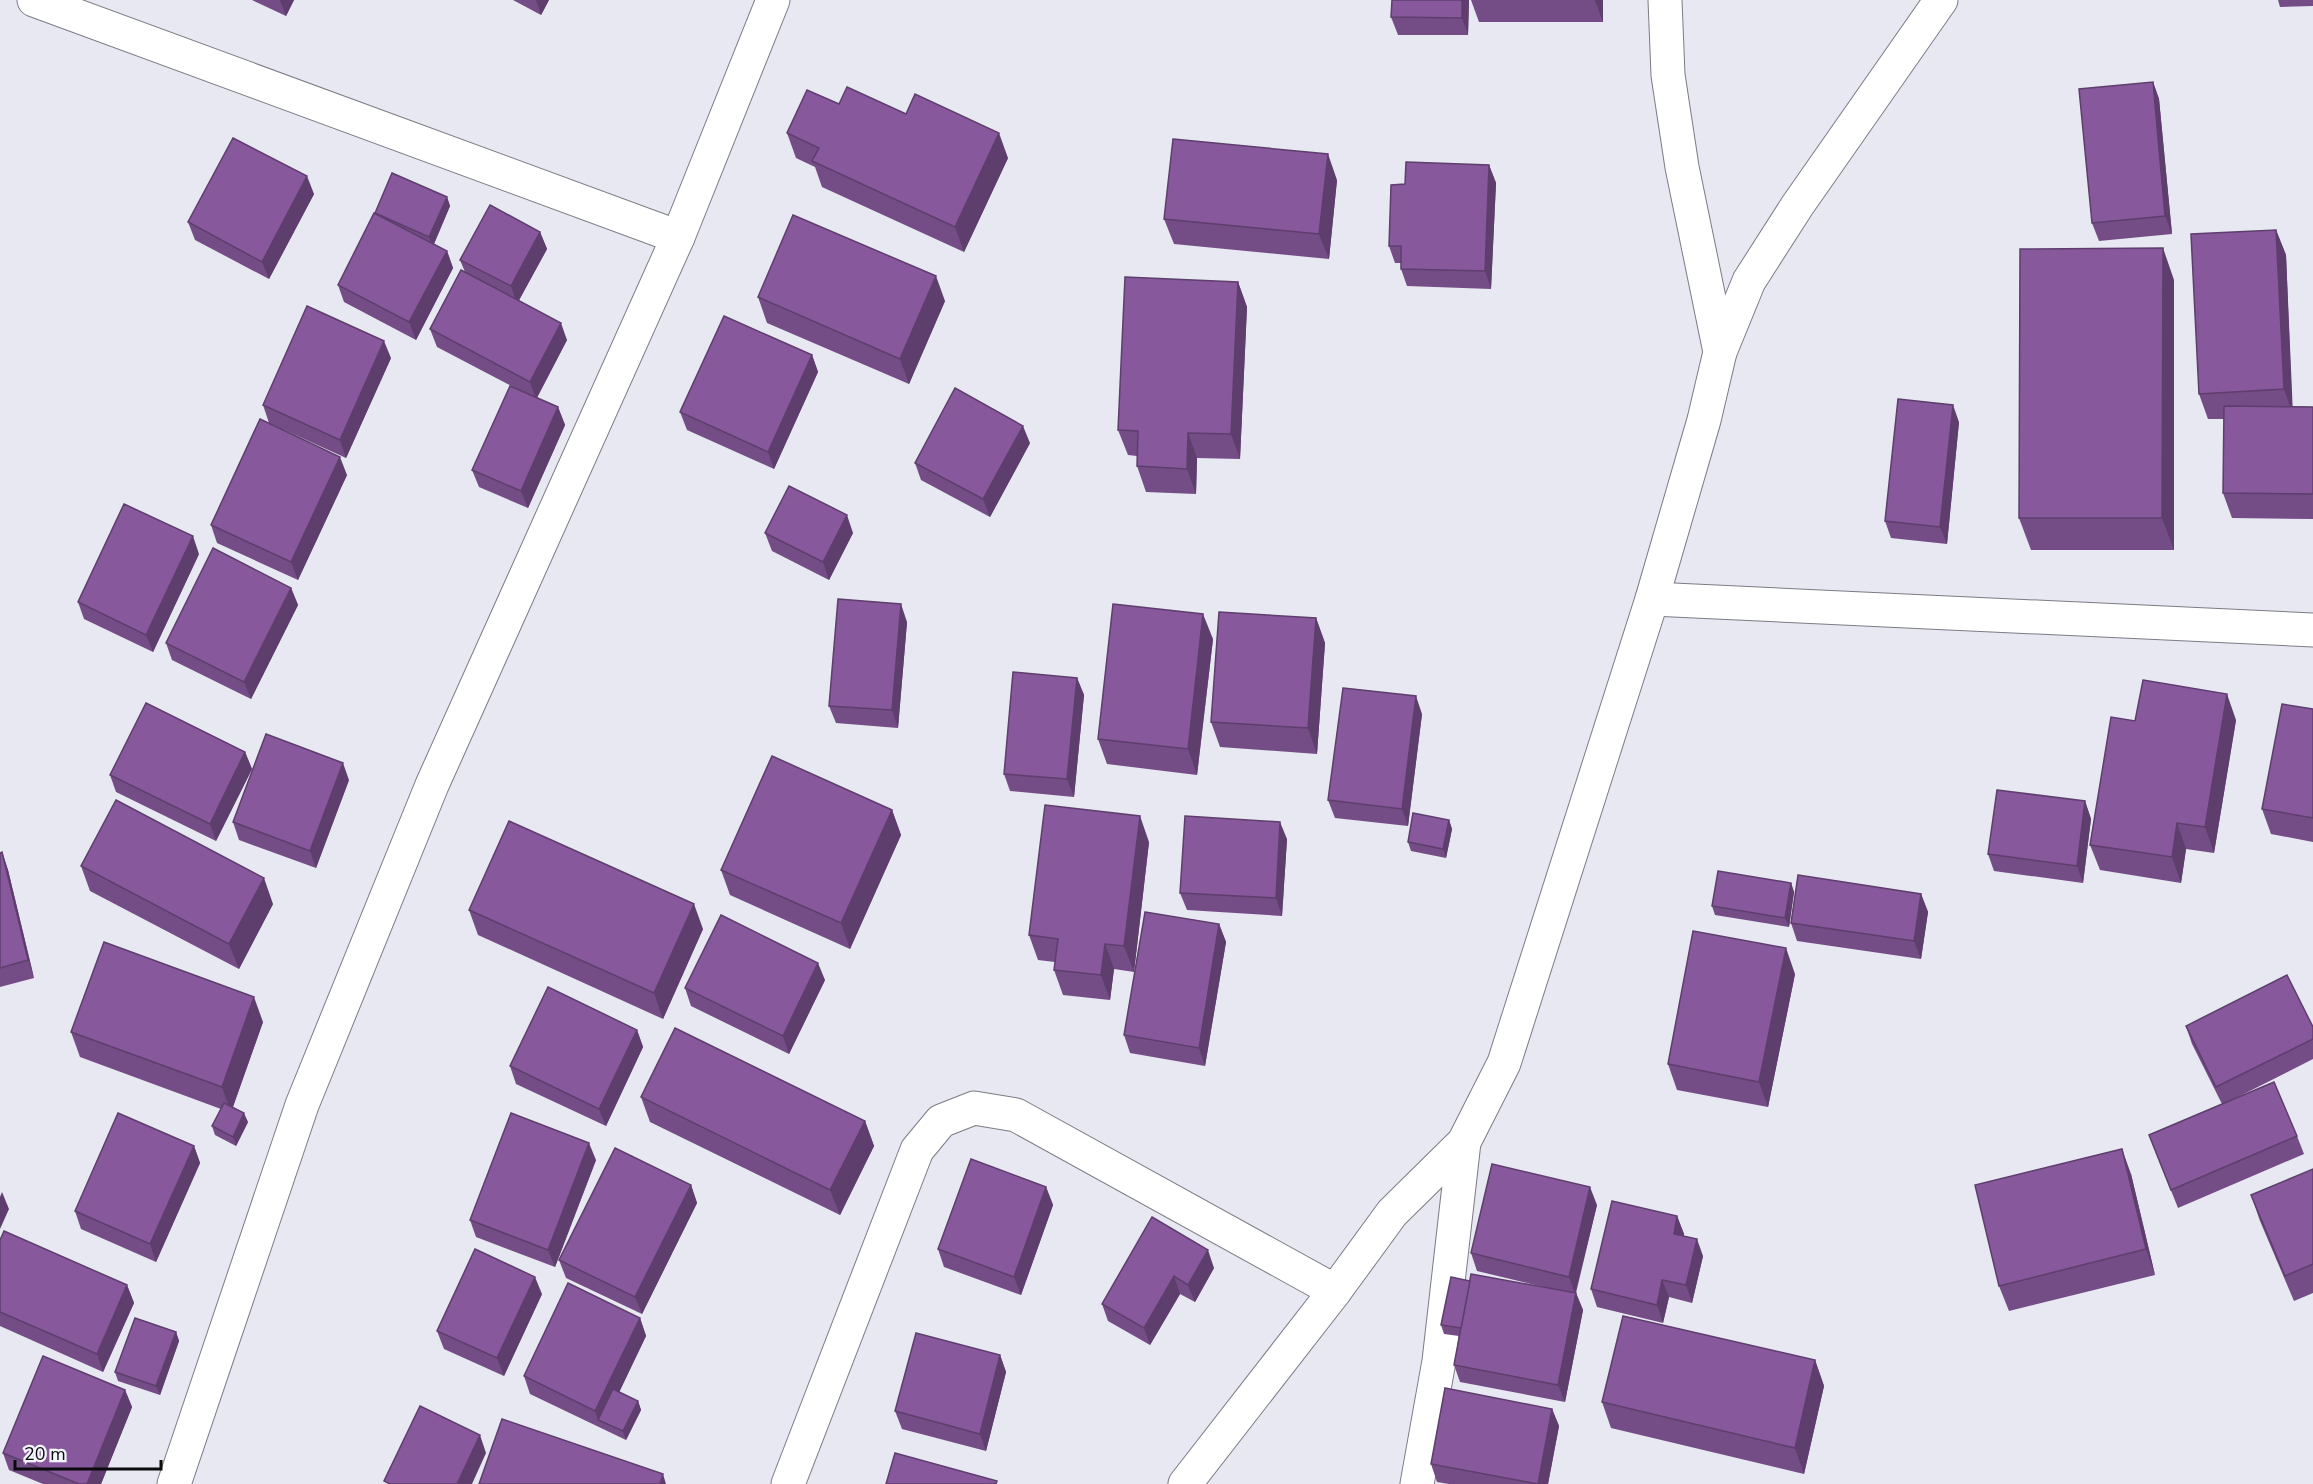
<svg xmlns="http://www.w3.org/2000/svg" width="2313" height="1484" font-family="'Nunito Sans',sans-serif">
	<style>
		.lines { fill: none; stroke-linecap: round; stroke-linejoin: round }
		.minor-casing { stroke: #7b7c84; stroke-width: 35 }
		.minor { stroke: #fff; stroke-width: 33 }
		.wall { fill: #744c86 }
		.shaded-wall { fill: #5e3e6d }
		.building { fill: #87589c; stroke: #5e3e6d; stroke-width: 1.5 }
	</style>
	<rect width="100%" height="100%" fill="#e7e8f1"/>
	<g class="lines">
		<defs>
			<g id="minor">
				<polyline points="34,0 678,237"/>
				<polyline points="1665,0 1668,75 1682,167 1720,352"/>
				<polyline points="1652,599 2313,630"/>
				<polyline points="174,1484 302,1105 432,785 678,237 773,0"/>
				<polyline points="788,1484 917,1150 941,1121 974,1108 1016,1115 1335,1291"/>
				<polyline points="1185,1484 1335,1291 1392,1213 1464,1142 1504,1063 1652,599 1704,420 1720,352 1749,281 1797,206 1941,0"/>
				<polyline points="1417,1484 1439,1361 1464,1142"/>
			</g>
		</defs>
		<use href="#minor" class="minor-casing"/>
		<use href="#minor" class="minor"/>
	</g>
	<g class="wall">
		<polygon points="252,0 294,0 286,16"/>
		<polygon points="513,0 549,0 541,15"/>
		<polygon points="1469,0 1468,35 1398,35 1391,17"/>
		<polygon points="1471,0 1603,0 1603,22 1479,22"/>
		<polygon points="2278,0 2313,0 2313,6 2280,7"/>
		<polygon points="2153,82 2159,99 2172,234 2099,241 2092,223"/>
		<polygon points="839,104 906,114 1008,158 964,252 822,187 815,167 796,158 787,133"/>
		<polygon points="1489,165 1496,183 1491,289 1407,286 1401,269 1401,263 1395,263 1389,246 1405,184"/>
		<polygon points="1337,180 1329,259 1174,244 1164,219"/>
		<polygon points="314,194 269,279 195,240 188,222"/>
		<polygon points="447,197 450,206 434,244 447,251 453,268 416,340 344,302 338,285 374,213"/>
		<polygon points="2276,230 2286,255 2292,406 2313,407 2313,519 2232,518 2223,493 2224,419 2208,419 2199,394"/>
		<polygon points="540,232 547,249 519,300 567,340 537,398 558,407 565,425 528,508 479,487 472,470 517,389 437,347 430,329 465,272 460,260"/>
		<polygon points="2174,280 2174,550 2031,550 2019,518"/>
		<polygon points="1238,282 1247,307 1240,459 1197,458 1196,494 1146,492 1137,466 1137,456 1128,455 1118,430"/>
		<polygon points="758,297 945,301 909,384 767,323"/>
		<polygon points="812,355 818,372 774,469 687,430 680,412"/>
		<polygon points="391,358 346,458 269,423 263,405"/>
		<polygon points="1959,422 1947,544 1891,538 1885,521"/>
		<polygon points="1030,443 990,517 921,480 915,463"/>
		<polygon points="347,475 298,580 217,543 211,525"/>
		<polygon points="765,533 853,533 829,580 772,551"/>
		<polygon points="199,554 153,652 84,619 78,602"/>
		<polygon points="291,588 298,605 251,699 172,660 166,643"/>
		<polygon points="1316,618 1325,643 1317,754 1220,747 1211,722"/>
		<polygon points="907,622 898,728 836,723 829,706"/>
		<polygon points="1213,639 1197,775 1107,764 1098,739"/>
		<polygon points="1077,678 1084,695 1074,797 1010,791 1004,774"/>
		<polygon points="2313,709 2313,842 2271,834 2262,809"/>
		<polygon points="1422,714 1408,826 1335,818 1328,800"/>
		<polygon points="2236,720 2214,853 2186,849 2181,883 2100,870 2090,845 2135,721"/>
		<polygon points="245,752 252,769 216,841 116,792 110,775"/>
		<polygon points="349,780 316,868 239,840 233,822"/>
		<polygon points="2085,801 2091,819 2083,883 1994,871 1988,854"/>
		<polygon points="892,810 901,835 850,949 730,895 721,870"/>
		<polygon points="1449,820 1452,829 1446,858 1411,851 1408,842"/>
		<polygon points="1287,839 1282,916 1187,910 1180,893"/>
		<polygon points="1149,842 1134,972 1114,969 1110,1000 1063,995 1054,970 1055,962 1038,960 1029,935"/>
		<polygon points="2,852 8,870 34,978 0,987 0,853"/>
		<polygon points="81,866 273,904 239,969 90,891"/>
		<polygon points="1791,883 1794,892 1789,927 1715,915 1712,906"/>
		<polygon points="1921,894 1928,912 1921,959 1797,941 1791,923"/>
		<polygon points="469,910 703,929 663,1019 478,935"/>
		<polygon points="1219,924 1226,942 1205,1066 1130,1053 1124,1035"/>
		<polygon points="1795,974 1768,1107 1677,1090 1668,1064"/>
		<polygon points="825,980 789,1054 691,1006 685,988"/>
		<polygon points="263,1022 233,1107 248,1122 236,1146 215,1135 212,1126 221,1109 80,1057 71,1032"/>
		<polygon points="2186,1026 2313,1027 2313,1059 2230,1101 2297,1136 2304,1154 2178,1208 2149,1135 2222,1104 2192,1044"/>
		<polygon points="637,1030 643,1047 606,1126 516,1084 510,1066"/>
		<polygon points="641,1097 865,1121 874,1146 840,1215 650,1122"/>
		<polygon points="194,1146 200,1163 156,1262 81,1229 75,1211"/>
		<polygon points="596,1160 555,1267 476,1237 470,1220"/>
		<polygon points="2313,1169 2313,1293 2294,1301 2260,1221 2251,1195"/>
		<polygon points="2131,1174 2155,1275 2009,1311 1999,1286"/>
		<polygon points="691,1185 697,1203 642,1314 566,1278 559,1260"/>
		<polygon points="1046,1187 1053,1205 1021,1295 944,1267 938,1249"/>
		<polygon points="1597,1205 1576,1293 1583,1310 1565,1402 1460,1382 1454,1365 1459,1336 1444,1334 1441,1325 1470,1281 1548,1288 1477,1271 1471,1253"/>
		<polygon points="1677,1216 1684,1234 1684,1236 1703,1256 1692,1303 1669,1297 1663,1323 1597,1307 1591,1289"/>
		<polygon points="1152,1217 1214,1268 1195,1302 1180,1294 1150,1345 1108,1321 1102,1304"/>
		<polygon points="0,1240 127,1285 134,1303 103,1372 0,1326"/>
		<polygon points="542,1294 504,1376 444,1349 437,1331"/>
		<polygon points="640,1318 646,1336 619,1392 638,1401 641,1410 626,1440 530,1394 524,1376"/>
		<polygon points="176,1332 179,1341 160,1395 118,1381 115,1372"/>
		<polygon points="1000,1355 1006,1372 986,1451 902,1429 895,1411"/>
		<polygon points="1815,1360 1824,1386 1804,1474 1611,1428 1602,1402"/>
		<polygon points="125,1390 132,1407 101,1484 43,1484 9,1470 3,1453"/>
		<polygon points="1552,1409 1559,1426 1548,1484 1449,1484 1437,1482 1431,1464"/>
	</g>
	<g class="shaded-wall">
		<polygon points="280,0 294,0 286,16"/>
		<polygon points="536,0 549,0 541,15"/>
		<polygon points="1462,0 1469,0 1468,35 1462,18"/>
		<polygon points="1595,0 1603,0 1603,22"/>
		<polygon points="2153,82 2159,99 2172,234 2165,216"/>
		<polygon points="999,133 1008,158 964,252 955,227"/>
		<polygon points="1328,154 1337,180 1329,259 1319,234"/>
		<polygon points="1489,165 1496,183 1491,289 1485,271"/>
		<polygon points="307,176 314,194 269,279 262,262"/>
		<polygon points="447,197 450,206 433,246 429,237"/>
		<polygon points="2276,230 2286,255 2293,415 2284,389"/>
		<polygon points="540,232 547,249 517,304 511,286"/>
		<polygon points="2163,248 2174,280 2174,550 2162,518"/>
		<polygon points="447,251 453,268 416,340 409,322"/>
		<polygon points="936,276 945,301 909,384 900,359"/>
		<polygon points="1238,282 1247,307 1240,459 1231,434"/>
		<polygon points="561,323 567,340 536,399 530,382"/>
		<polygon points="384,341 391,358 346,458 340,440"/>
		<polygon points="812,355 818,372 774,469 768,452"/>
		<polygon points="1953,405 1959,422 1947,544 1940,527"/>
		<polygon points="558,407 565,425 528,508 521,491"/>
		<polygon points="1023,426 1030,443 990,517 983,499"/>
		<polygon points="1188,433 1197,458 1196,494 1187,469"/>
		<polygon points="340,457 347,475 298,580 291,562"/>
		<polygon points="847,515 853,533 829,580 823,562"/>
		<polygon points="193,536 199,554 153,652 146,635"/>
		<polygon points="291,588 298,605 251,699 244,682"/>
		<polygon points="901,604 907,622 898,728 892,710"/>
		<polygon points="1203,614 1213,639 1197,775 1188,749"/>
		<polygon points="1316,618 1325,643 1317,754 1308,728"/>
		<polygon points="1077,678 1084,695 1074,797 1067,779"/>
		<polygon points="2227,694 2236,720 2214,853 2205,827"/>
		<polygon points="1416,696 1422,714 1408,826 1402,809"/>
		<polygon points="245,752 252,769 216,841 210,824"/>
		<polygon points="343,763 349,780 316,868 310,851"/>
		<polygon points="2085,801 2091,819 2083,883 2077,866"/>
		<polygon points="892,810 901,835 850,949 841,923"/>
		<polygon points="1140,816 1149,842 1134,972 1124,946"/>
		<polygon points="1449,820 1452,829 1446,858 1443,849"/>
		<polygon points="1280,822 1287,839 1282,916 1276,898"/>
		<polygon points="2177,823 2186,849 2181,883 2172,857"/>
		<polygon points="2,852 8,870 34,978 28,960"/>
		<polygon points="264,878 273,904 239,969 229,944"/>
		<polygon points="1791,883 1794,892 1789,927 1785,918"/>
		<polygon points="1921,894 1928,912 1921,959 1914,941"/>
		<polygon points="694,904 703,929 663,1019 654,993"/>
		<polygon points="1219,924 1226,942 1205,1066 1199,1048"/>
		<polygon points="1105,944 1114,969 1110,1000 1101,975"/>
		<polygon points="1786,948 1795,974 1768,1107 1759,1082"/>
		<polygon points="818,963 825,980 789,1054 783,1036"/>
		<polygon points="254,997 263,1022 231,1112 222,1087"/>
		<polygon points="637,1030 643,1047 606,1126 599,1109"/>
		<polygon points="244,1113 248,1122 236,1146 233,1137"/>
		<polygon points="865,1121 874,1146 840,1215 830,1190"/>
		<polygon points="589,1143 596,1160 555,1267 548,1250"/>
		<polygon points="194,1146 200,1163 156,1262 150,1244"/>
		<polygon points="2122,1149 2131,1174 2155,1275 2146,1249"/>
		<polygon points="691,1185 697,1203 642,1314 635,1297"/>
		<polygon points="1046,1187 1053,1205 1021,1295 1014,1277"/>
		<polygon points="1590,1187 1597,1205 1575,1294 1569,1277"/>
		<polygon points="2,1192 9,1209 0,1229 0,1197"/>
		<polygon points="1677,1216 1684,1234 1681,1251 1674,1234"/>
		<polygon points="1697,1239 1703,1256 1692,1303 1686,1285"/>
		<polygon points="1208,1250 1214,1268 1195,1302 1188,1285"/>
		<polygon points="1174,1276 1180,1294 1150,1345 1144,1328"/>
		<polygon points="535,1277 542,1294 504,1376 497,1358"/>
		<polygon points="1662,1280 1669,1297 1663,1323 1657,1305"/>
		<polygon points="127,1285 134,1303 103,1372 97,1354"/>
		<polygon points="1576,1293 1583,1310 1565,1402 1558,1385"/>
		<polygon points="640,1318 646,1336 605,1422 598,1420 595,1411"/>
		<polygon points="176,1332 179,1341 160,1395 156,1386"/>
		<polygon points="1000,1355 1006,1372 986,1451 980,1434"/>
		<polygon points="1815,1360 1824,1386 1804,1474 1795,1448"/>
		<polygon points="125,1390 132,1407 101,1484 87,1484"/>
		<polygon points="638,1401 641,1410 626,1440 623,1431"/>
		<polygon points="1552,1409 1559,1426 1548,1484 1538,1484"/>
		<polygon points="480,1435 486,1453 472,1484 457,1484"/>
		<polygon points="663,1474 666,1484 660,1484"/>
	</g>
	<g class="building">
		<polygon points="1392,0 1462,0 1462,18 1391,17"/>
		<polygon points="2153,82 2165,216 2092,223 2079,89"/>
		<polygon points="847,87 906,114 915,94 999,133 955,227 812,161 819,148 787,133 807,90 839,104"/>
		<polygon points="233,138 307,176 262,262 188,222"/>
		<polygon points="1173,139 1328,154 1319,234 1164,219"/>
		<polygon points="1406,162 1489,165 1485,271 1401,269 1401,246 1389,246 1391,185 1405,184"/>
		<polygon points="392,173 447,197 429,237 375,213"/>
		<polygon points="490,205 540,232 511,286 460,260"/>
		<polygon points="374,213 447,251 409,322 338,285"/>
		<polygon points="793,215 936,276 900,359 758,297"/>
		<polygon points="2276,230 2284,389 2199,394 2191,234"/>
		<polygon points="2163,248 2162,518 2019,518 2020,249"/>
		<polygon points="461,270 561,323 530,382 430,329"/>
		<polygon points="1125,277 1238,282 1231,434 1188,433 1187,469 1137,466 1138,431 1118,430"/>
		<polygon points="307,306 384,341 340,440 263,405"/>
		<polygon points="724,316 812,355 768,452 680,412"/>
		<polygon points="510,386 558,407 521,491 472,470"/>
		<polygon points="955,388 1023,426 983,499 915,463"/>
		<polygon points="1898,399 1953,405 1940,527 1885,521"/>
		<polygon points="2224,406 2313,407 2313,494 2223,493"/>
		<polygon points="260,419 340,457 291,562 211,525"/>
		<polygon points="789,486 847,515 823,562 765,533"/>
		<polygon points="124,504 193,536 146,635 78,602"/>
		<polygon points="213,548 291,588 244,682 166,643"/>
		<polygon points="838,599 901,604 892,710 829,706"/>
		<polygon points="1113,604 1203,614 1188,749 1098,739"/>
		<polygon points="1219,612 1316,618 1308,728 1211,722"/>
		<polygon points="1013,672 1077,678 1067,779 1004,774"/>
		<polygon points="2143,680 2227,694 2205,827 2177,823 2172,857 2090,845 2111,717 2135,721"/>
		<polygon points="1343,688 1416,696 1402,809 1328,800"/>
		<polygon points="146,703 245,752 210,824 110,775"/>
		<polygon points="2282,704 2313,709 2313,818 2262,809"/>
		<polygon points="266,734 343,763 310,851 233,822"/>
		<polygon points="772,756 892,810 841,923 721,870"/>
		<polygon points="1997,790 2085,801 2077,866 1988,854"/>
		<polygon points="116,800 264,878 229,944 81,866"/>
		<polygon points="1045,805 1140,816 1124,946 1105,944 1101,975 1054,970 1058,939 1029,935"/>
		<polygon points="1413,813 1449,820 1443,849 1408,842"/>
		<polygon points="1185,816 1280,822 1276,898 1180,893"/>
		<polygon points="509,821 694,904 654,993 469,910"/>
		<polygon points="2,852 28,960 0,968 0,853"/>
		<polygon points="1718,871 1791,883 1785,918 1712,906"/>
		<polygon points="1798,875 1921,894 1914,941 1791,923"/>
		<polygon points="1145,912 1219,924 1199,1048 1124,1035"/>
		<polygon points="721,915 818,963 783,1036 685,988"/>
		<polygon points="1693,931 1786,948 1759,1082 1668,1064"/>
		<polygon points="104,942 254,997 222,1087 71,1032"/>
		<polygon points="2287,975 2313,1027 2313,1039 2216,1087 2186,1026"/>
		<polygon points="548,987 637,1030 599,1109 510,1066"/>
		<polygon points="675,1028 865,1121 830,1190 641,1097"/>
		<polygon points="2274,1082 2297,1136 2171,1190 2149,1135"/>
		<polygon points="224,1103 244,1113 233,1137 212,1126"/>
		<polygon points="118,1113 194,1146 150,1244 75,1211"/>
		<polygon points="511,1113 589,1143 548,1250 470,1220"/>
		<polygon points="615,1148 691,1185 635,1297 559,1260"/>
		<polygon points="2122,1149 2146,1249 1999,1286 1975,1185"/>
		<polygon points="971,1159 1046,1187 1014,1277 938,1249"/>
		<polygon points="1492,1164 1590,1187 1569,1277 1471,1253"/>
		<polygon points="2313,1169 2313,1264 2285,1276 2251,1195"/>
		<polygon points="1612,1201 1677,1216 1674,1234 1697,1239 1686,1285 1662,1280 1657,1305 1591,1289"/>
		<polygon points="1152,1217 1208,1250 1188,1285 1174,1276 1144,1328 1102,1304"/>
		<polygon points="4,1231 127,1285 97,1354 0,1312 0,1240"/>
		<polygon points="475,1249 535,1277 497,1358 437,1331"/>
		<polygon points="1471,1274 1576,1293 1558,1385 1454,1365"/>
		<polygon points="1451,1277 1470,1281 1461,1328 1441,1325"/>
		<polygon points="568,1283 640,1318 595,1411 524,1376"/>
		<polygon points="1623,1316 1815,1360 1795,1448 1602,1402"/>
		<polygon points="135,1318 176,1332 156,1386 115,1372"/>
		<polygon points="916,1333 1000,1355 980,1434 895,1411"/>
		<polygon points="43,1356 125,1390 87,1484 79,1484 3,1453"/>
		<polygon points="1445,1388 1552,1409 1538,1484 1431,1464"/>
		<polygon points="613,1389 638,1401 623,1431 598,1420"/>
		<polygon points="420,1406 480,1435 457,1484 390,1484 384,1481"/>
		<polygon points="502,1419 663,1474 660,1484 479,1484"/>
		<polygon points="895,1453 997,1481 996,1484 886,1484"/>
	</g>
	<path d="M15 1460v9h146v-9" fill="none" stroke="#0b0b0e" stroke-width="3"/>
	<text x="24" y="1460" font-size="18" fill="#0b0b0e" stroke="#f4f5fe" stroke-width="4.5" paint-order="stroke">20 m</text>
</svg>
